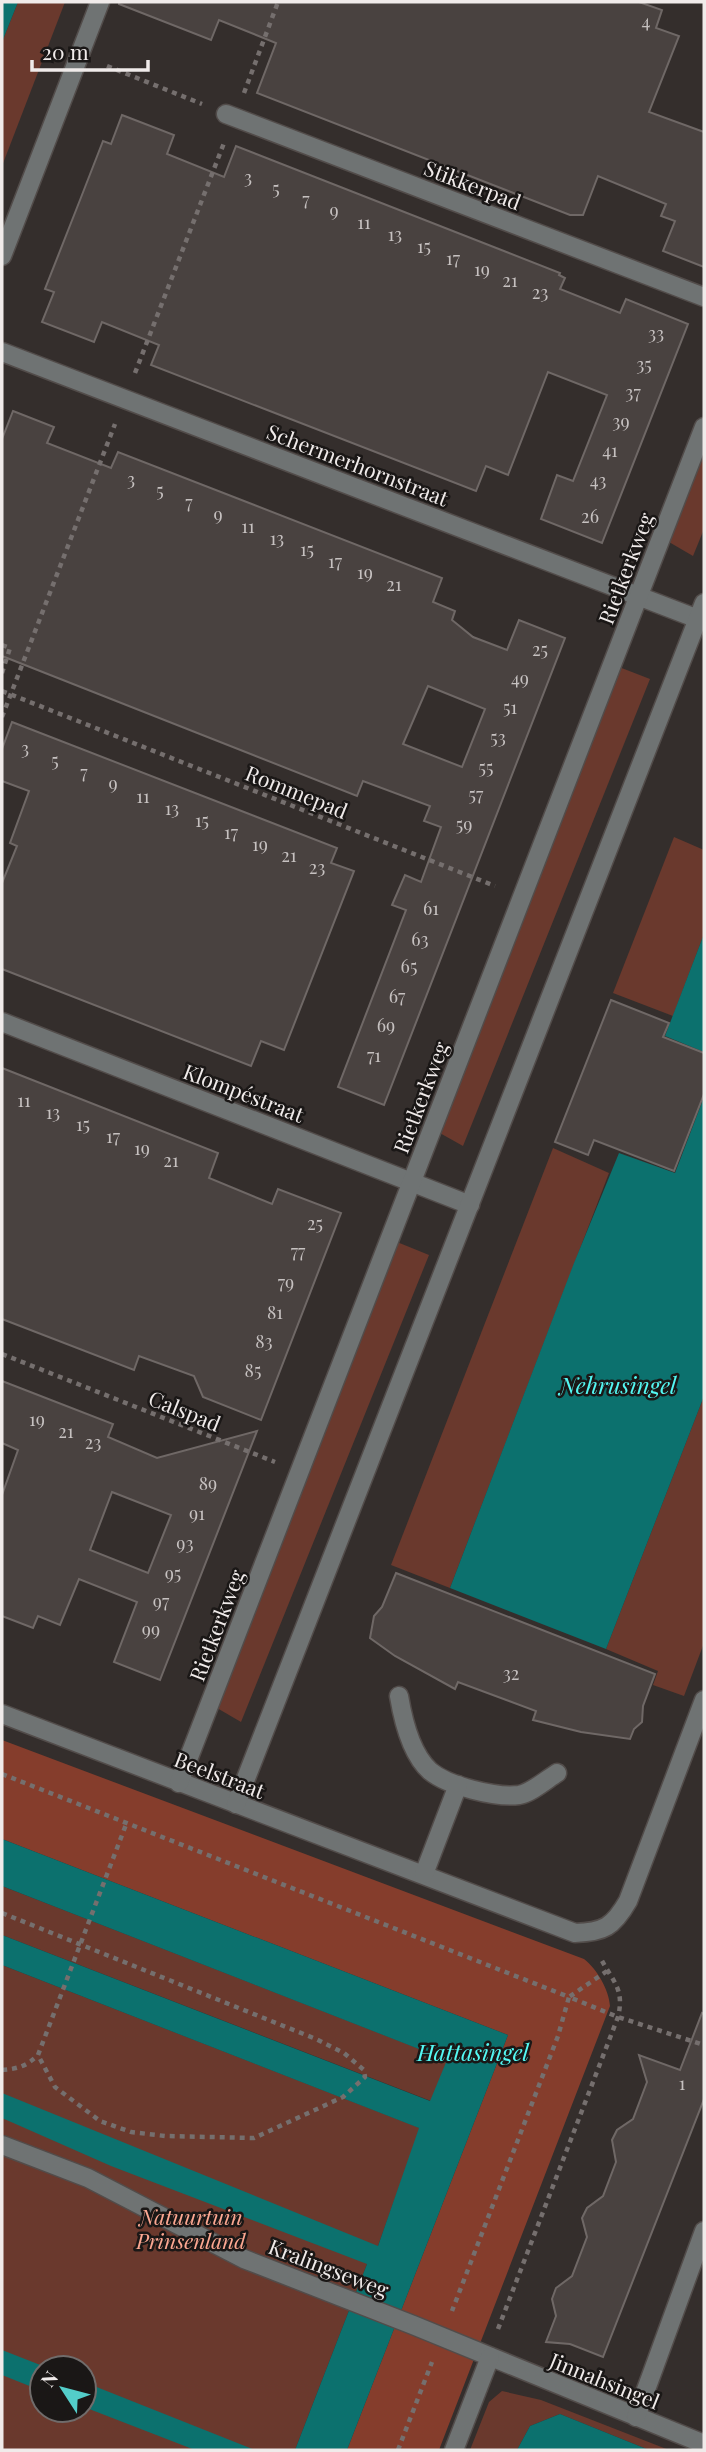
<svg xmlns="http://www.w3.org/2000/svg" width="706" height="2452" font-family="'Playfair Display',serif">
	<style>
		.green { fill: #6a392d; fill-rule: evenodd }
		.forest { fill: #853d2c }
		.water { fill: #0c716e }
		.building { fill: #494240; stroke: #6f6866; stroke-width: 2; fill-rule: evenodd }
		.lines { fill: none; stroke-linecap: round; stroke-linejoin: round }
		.minor-casing { stroke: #524c4a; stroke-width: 21 }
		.path { stroke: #756f6e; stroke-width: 4.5; stroke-dasharray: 5 5; stroke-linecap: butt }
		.minor { stroke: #6f7373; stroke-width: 18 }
		.labels { text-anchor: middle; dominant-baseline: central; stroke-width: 5; stroke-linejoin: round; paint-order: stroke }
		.number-label { font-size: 18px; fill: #c6c1c0 }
		.street-label { font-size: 21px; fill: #f0ebea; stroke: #1a1716 }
		.park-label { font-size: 21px; font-style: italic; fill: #fda892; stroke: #1a1716 }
		.water-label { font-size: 23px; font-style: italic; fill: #54f8f3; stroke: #1a1716 }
	</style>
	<rect width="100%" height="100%" fill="#342e2c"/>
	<g class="green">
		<polygon points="18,2 65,2 2,166 2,42"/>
		<polygon points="704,451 704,529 693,556 669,542"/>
		<polygon points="619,667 650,679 463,1146 438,1132"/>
		<polygon points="674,837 704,850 704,934 673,1016 613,993"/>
		<polygon points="553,1148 609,1173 450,1588 391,1565"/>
		<polygon points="397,1242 429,1255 241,1722 217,1708"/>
		<polygon points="704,1396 704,1643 684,1696 653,1685 658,1671 606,1649"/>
		<polygon points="2,1886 448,2060 431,2101 2,1935"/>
		<path d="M2 1965 420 2128 378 2246 367 2264 295 2450H2ZM42 2368H84V2410H42Z"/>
		<polygon points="502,2391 541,2400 669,2450 649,2450 560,2414 530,2426 517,2450 470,2450 489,2402"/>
	</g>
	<path class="forest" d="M2 1740 584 1959C597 1969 609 1990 610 2006L439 2450H347L508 2035 2 1839Z"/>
	<g class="water">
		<polygon points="2,2 18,2 2,42"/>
		<polygon points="704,934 704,1052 665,1036"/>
		<polygon points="704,1097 704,1396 606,1649 450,1588 574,1263 619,1153 675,1173"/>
		<polygon points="2,1839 508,2035 347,2450 295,2450 367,2264 111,2166 2,2118 2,2093 378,2246 419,2128 2,1965 2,1935 430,2101 447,2060 2,1886"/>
		<polygon points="2,2350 48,2368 42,2368 42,2391 2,2375"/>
		<polygon points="84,2382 255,2450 195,2450 84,2407"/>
		<polygon points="560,2414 649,2450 517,2450 530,2426"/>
	</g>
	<g class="building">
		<polygon points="119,2 639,2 662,10 656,28 679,36 649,112 704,132 704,267 663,251 675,221 661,216 666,204 598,176 583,215 570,215 257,93 276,43 219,20 211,40 119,4"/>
		<polygon points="122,115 174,135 167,154 224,177 236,146 560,273 559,275 565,278 560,289 620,313 626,299 688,324 602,543 541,519 557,475 573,481 607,395 548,372 508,475 486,466 476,491 151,365 159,345 102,322 94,342 42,322 54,292 45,289 80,200 103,141 111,144"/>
		<path d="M13 411 54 427 47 443 111 468 118 452 442 578 433 602 455 611 452 620 473 637 507 650 519 620 565 638 384 1105 338 1087 406 910 392 905 405 875 421 882 441 827 424 821 430 806 363 781 357 796 2 656V439ZM428 686 485 709 462 767 403 744Z"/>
		<polygon points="12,722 337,848 331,863 354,871 284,1050 261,1041 251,1066 2,969 2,883 17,846 10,843 29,791 2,781 2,749"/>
		<polygon points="611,1000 669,1023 663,1037 704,1053 704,1094 674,1171 594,1140 588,1155 555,1142"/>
		<polygon points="2,1068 218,1153 209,1178 272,1204 278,1189 341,1213 261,1420 203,1397 194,1376 139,1356 134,1370 2,1319"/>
		<path d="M2 1381 113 1424 108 1437 157 1458 257 1431 160 1680 114 1662 137 1602 79 1579 60 1625 38 1616 33 1628 2 1616V1495L18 1450 2 1443ZM112 1492 171 1515 148 1573 90 1550Z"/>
		<polygon points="396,1573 655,1674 643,1706 642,1722 634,1729 630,1739 581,1732 533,1720 536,1711 458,1682 455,1689 395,1656 370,1638 374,1616 382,1607"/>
		<polygon points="702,2013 704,2014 704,2099 603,2357 570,2344 546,2342 556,2316 552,2299 556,2288 572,2276 587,2237 582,2218 587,2208 603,2196 616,2162 612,2140 617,2130 633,2119 647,2082 639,2055 680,2070"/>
	</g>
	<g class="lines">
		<defs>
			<g id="minor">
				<polyline points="226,114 704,297"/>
				<polyline points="2,256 100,2"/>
				<polyline points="2,352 698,619"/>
				<polyline points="2,1022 470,1205"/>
				<path d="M399 1696C403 1720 411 1754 430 1771 448 1786 496 1798 519 1795 531 1793 546 1780 557 1773"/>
				<path d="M2 1714 575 1933C604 1932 613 1927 628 1901L704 1700"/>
				<polyline points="179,1783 704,427"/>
				<polyline points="236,1804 704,603"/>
				<polyline points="424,1874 458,1785"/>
				<polyline points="2,2145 88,2178 244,2259 413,2325 704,2444"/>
				<polyline points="636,2417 704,2231"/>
				<polyline points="454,2450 490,2357"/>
			</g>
		</defs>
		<use href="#minor" class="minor-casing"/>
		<g class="path">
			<polyline points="107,66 202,104"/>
			<polyline points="244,93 278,2"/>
			<polyline points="135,373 224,143"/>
			<polyline points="2,645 10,648 2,673"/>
			<polyline points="2,691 495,886"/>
			<polyline points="2,717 115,424"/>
			<polyline points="2,1354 275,1462"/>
			<polyline points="2,1774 569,1997 558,2036 452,2311"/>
			<polyline points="2,1913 316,2039 344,2053 364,2070 365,2077 343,2097 254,2138 165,2136 131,2132 100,2121 55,2087 38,2055"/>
			<polyline points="607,1971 569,1997 618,2017 704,2045"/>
			<path d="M2 2070C17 2069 27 2066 38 2055L127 1822"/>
			<path d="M498 2329 618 2017C625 1988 612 1981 600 1957"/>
			<polyline points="398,2450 432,2362"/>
		</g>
		<use href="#minor" class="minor"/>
	</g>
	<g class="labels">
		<g class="number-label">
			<text x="646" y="21">4</text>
			<text x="248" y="177">3</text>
			<text x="276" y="188">5</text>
			<text x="306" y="199">7</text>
			<text x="334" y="210">9</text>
			<text x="364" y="222">11</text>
			<text x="395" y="234">13</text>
			<text x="424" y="246">15</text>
			<text x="453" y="258">17</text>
			<text x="482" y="269">19</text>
			<text x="510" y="280">21</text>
			<text x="540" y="292">23</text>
			<text x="656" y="333">33</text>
			<text x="644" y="364">35</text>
			<text x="633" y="392">37</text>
			<text x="621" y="421">39</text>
			<text x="610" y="450">41</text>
			<text x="131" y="479">3</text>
			<text x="598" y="480">43</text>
			<text x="160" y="490">5</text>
			<text x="189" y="502">7</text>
			<text x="218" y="514">9</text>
			<text x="590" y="516">26</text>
			<text x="248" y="526">11</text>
			<text x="277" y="538">13</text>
			<text x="307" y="549">15</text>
			<text x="335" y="561">17</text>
			<text x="365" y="572">19</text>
			<text x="394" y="584">21</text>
			<text x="540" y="649">25</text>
			<text x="520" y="678">49</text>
			<text x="510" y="707">51</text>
			<text x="498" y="737">53</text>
			<text x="25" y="748">3</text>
			<text x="55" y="760">5</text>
			<text x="486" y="767">55</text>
			<text x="84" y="772">7</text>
			<text x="113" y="783">9</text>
			<text x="476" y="794">57</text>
			<text x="143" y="796">11</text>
			<text x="172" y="808">13</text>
			<text x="202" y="820">15</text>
			<text x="464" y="824">59</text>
			<text x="231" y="832">17</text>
			<text x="260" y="844">19</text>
			<text x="289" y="855">21</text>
			<text x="317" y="867">23</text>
			<text x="431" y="908">61</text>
			<text x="420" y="939">63</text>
			<text x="409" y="966">65</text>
			<text x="397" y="996">67</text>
			<text x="386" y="1025">69</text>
			<text x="374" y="1055">71</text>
			<text x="24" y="1100">11</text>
			<text x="53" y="1112">13</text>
			<text x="83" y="1124">15</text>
			<text x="113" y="1136">17</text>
			<text x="142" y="1148">19</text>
			<text x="171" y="1160">21</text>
			<text x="315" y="1223">25</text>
			<text x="298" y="1251">77</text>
			<text x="286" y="1282">79</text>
			<text x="275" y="1312">81</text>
			<text x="264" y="1341">83</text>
			<text x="253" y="1370">85</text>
			<text x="37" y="1419">19</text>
			<text x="66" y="1431">21</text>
			<text x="93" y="1442">23</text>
			<text x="208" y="1483">89</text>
			<text x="197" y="1513">91</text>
			<text x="185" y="1543">93</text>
			<text x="173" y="1573">95</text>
			<text x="161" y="1601">97</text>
			<text x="151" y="1629">99</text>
			<text x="511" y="1673">32</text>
			<text x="682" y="2083">1</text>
		</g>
		<g class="street-label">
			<text transform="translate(473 184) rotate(21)">Stikkerpad</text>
			<text transform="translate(358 464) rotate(21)">Schermerhornstraat</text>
			<text transform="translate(625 568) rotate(-69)">Rietkerkweg</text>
			<text transform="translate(297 791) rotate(22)">Rommepad</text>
			<text transform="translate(244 1092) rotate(21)">Klompéstraat</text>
			<text transform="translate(420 1097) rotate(-69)">Rietkerkweg</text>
			<text transform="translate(185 1410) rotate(22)">Calspad</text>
			<text transform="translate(216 1625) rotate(-69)">Rietkerkweg</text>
			<text transform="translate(220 1774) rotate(21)">Beelstraat</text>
			<text transform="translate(329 2267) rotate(21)">Kralingseweg</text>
			<text transform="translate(605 2380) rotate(22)">Jinnahsingel</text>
		</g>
		<g class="park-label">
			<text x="191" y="2216">Natuurtuin<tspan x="191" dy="24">Prinsenland</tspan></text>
		</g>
		<g class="water-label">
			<text x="618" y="1384">Nehrusingel</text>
			<text x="473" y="2051">Hattasingel</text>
		</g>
	</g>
	<rect width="706" height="2452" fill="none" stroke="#f0ebea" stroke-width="7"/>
	<g transform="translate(63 2389) rotate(306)"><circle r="33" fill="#1a1716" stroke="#706c6b" stroke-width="2"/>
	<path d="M0-5L12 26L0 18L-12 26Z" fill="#53cdc9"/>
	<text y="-10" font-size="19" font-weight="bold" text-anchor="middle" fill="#f0ebea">N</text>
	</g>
	<path d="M32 60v10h116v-10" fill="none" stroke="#f0ebea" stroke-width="3.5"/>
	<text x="42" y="60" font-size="21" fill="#f0ebea" stroke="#1a1716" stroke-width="5" paint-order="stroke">20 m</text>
</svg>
